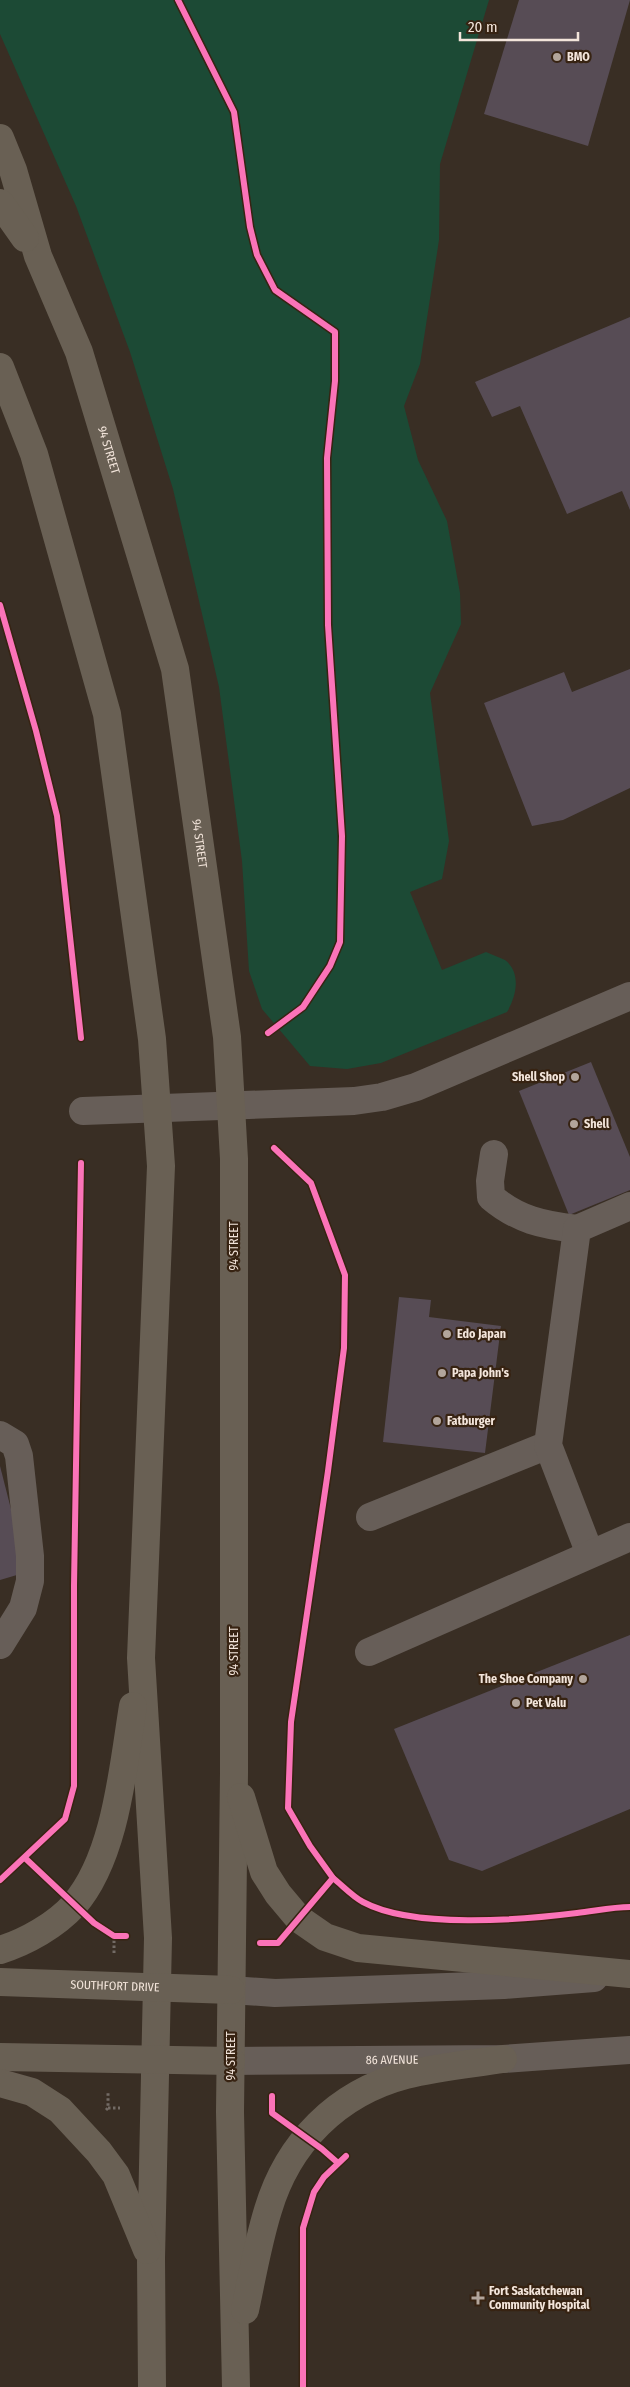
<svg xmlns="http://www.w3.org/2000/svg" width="630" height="2387" font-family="'Fira Sans Condensed',sans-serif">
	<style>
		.green { fill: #1c4a35 }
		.building { fill: #574c55 }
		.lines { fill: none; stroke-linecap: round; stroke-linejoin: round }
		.path { stroke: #736b65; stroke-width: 3; stroke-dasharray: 2.5 2.5; stroke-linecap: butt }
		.minor { stroke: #675e58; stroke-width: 28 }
		.major { stroke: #696054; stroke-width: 28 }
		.cycleway-casing { stroke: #372312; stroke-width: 9 }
		.cycleway { stroke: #fb73b8; stroke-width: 6 }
		.poi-dot { fill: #b2a59b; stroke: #372312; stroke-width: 2 }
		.labels { text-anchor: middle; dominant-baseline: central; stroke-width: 4.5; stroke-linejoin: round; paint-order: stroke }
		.poi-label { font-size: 12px; font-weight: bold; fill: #f3e5db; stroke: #372312; text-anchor: start }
		.street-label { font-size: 12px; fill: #f3e5db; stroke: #372312 }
	</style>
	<rect width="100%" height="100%" fill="#392e24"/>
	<path class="green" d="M0 0H489L440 164 439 240 420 364 404 406 418 460 447 521 460 593 461 624 430 693 449 841 442 879 410 892 442 970 486 952C492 955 499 957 505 960 522 973 516 997 507 1012L381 1063 347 1069 310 1066 262 1009 249 971 242 861 219 687 173 489 130 352 76 206 0 34Z"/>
	<g class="building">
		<polygon points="519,0 630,0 588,146 484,114"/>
		<polygon points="630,317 630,510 622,491 567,514 520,406 492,417 475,382"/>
		<polygon points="630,669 630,788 563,820 532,826 484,703 564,672 572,692"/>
		<polygon points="591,1062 630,1157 630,1190 569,1215 519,1091"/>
		<polygon points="399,1297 431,1300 429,1317 501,1326 485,1453 383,1442"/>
		<polygon points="0,1466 27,1572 0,1580"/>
		<polygon points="630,1635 630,1809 482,1871 449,1860 394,1729"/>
	</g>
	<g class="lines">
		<g class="path">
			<polyline points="114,1953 114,1936"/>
			<polyline points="108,2108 120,2108"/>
			<polyline points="106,2110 108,2108 108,2092"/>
		</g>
		<g class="minor">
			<polyline points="83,1111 354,1101 382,1097 416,1087 630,996"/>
			<path d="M494 1154 490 1181 491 1197C518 1220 543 1225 577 1229"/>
			<polyline points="0,1435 15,1444 19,1456 30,1556 30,1581 23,1608 0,1645"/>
			<polyline points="370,1517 548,1445"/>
			<polyline points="590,1554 548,1445 577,1229 630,1206"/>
			<polyline points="369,1652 630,1537"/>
			<polyline points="231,1990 275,1993 504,1985 594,1978"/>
			<path id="s1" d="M231 2061 503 2059 630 2050"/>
		</g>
		<g class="major">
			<path id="s2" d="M0 138 13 170 38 256 79 352 175 669 227 1037 234 1159V1773L230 2112 236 2387"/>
			<polyline points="0,203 25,238"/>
			<polyline points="0,367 34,454 107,714 152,1039 161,1166 141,1658 158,1938 151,2258 152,2387"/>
			<polyline points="241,1797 264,1872 278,1894 299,1919 325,1937 358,1948 630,1974"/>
			<path d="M0 1950C26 1942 56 1925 74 1905 116 1857 123 1767 133 1706"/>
			<path id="s3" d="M0 1982 231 1990"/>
			<polyline points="0,2057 231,2061"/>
			<polyline points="0,2083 32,2092 60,2110 99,2152 116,2175 147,2250"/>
			<path d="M245 2310C252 2277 258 2242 268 2210 288 2143 337 2093 406 2075 437 2067 471 2064 503 2059"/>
		</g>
		<defs>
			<g id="cycleway">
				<polyline points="178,0 234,112 250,227 257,255 275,290 335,332 335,381 327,458 328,625 342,836 340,942 330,966 303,1007 268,1033"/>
				<polyline points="0,605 36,731 57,816 81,1038"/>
				<polyline points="25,1858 94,1923 114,1936 126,1936"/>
				<path d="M333 1878C343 1886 352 1896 363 1902 413 1929 521 1920 577 1913 595 1911 612 1907 630 1907"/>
				<polyline points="0,1880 65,1819 74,1786 74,1586 81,1163"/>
				<polyline points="260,1943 278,1943 333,1878 310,1846 288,1808 291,1722 328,1471 344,1348 345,1275 311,1183 274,1148"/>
				<polyline points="272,2096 272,2113 322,2149 338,2163"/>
				<polyline points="303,2387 303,2228 314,2192 324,2177 346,2156"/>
			</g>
		</defs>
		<use href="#cycleway" class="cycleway-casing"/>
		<use href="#cycleway" class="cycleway"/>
	</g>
	<g class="poi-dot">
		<circle cx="557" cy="57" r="5"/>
		<circle cx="575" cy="1077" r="5"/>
		<circle cx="574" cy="1124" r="5"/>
		<circle cx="447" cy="1334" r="5"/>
		<circle cx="442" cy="1373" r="5"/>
		<circle cx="437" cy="1421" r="5"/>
		<circle cx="583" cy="1679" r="5"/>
		<circle cx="516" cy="1703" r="5"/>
		<path d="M475.5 2290.5h5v5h5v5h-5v5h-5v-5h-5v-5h5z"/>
	</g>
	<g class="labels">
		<g class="poi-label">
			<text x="567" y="57">BMO</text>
			<text x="565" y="1077" text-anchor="end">Shell Shop</text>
			<text x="584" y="1124">Shell</text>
			<text x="457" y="1334">Edo Japan</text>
			<text x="452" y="1373">Papa John's</text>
			<text x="447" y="1421">Fatburger</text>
			<text x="573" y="1679" text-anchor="end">The Shoe Company</text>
			<text x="526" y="1703">Pet Valu</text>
			<text x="489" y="2291">Fort Saskatchewan<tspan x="489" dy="14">Community Hospital</tspan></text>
		</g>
		<g class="street-label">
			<text stroke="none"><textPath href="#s2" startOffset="331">94 STREET</textPath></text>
			<text stroke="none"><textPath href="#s2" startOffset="736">94 STREET</textPath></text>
			<text transform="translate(234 1246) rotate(-90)">94 STREET</text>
			<text transform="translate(234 1651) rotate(-90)">94 STREET</text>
			<text stroke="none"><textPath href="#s3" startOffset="115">SOUTHFORT DRIVE</textPath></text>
			<text transform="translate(231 2056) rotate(-90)">94 STREET</text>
			<text stroke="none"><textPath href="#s1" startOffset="161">86 AVENUE</textPath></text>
		</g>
	</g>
	<path d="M460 32v8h118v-8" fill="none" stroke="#f3e5db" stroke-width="2.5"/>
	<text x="468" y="32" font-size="15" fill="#f3e5db" stroke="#372312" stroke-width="4" paint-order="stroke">20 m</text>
</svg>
